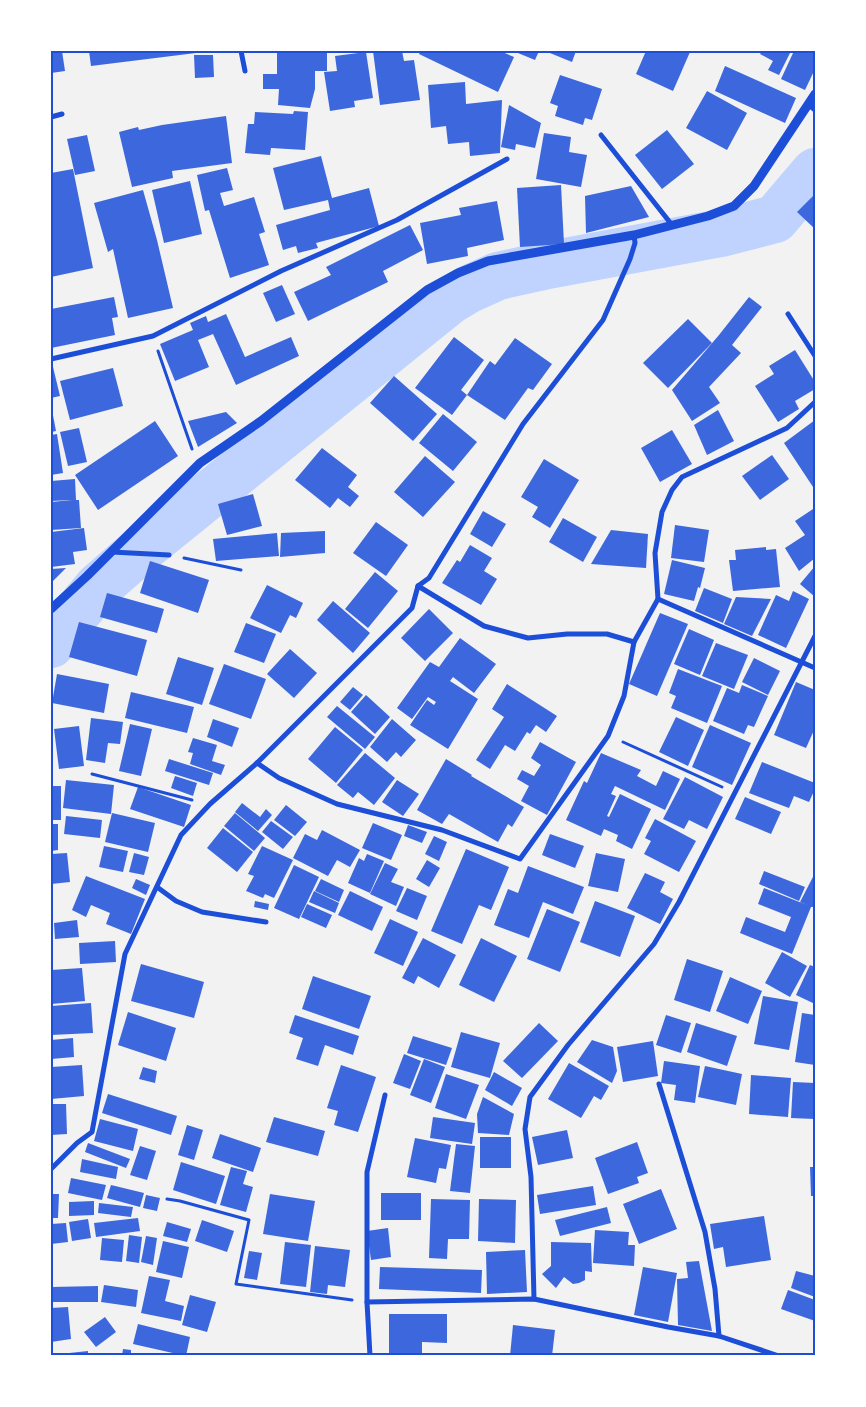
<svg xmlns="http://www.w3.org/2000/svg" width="866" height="1407" font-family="Inter,sans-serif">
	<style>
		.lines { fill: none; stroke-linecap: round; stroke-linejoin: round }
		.river { stroke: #bfd3fe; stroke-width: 48 }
		.building { fill: #3d67dc }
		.path { stroke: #1d4ed8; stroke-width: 3 }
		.minor { stroke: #1d4ed8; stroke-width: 5 }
		.tertiary { stroke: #1d4ed8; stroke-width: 9 }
		.neatline { fill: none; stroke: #1d4ed8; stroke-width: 2 }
	</style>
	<rect width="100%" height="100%" fill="#f2f2f2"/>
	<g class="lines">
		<polyline class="river" points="51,644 98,587 143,548 449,301 469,289 498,276 543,266 721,233 775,219 815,172"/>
	</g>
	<g class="building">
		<polygon points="51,51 62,51 65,71 51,73"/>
		<polygon points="89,51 204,51 204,52 91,66"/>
		<polygon points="277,51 327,51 327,71 315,71 315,89 310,108 278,105 279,89 263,89 263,74 277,74"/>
		<polygon points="373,51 402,51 404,61 414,60 420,100 380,105"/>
		<polygon points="420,51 500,51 514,57 498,92 419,54"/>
		<polygon points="513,51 539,51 535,60"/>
		<polygon points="545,51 576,51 572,62"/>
		<polygon points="646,51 690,52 673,91 636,74"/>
		<polygon points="762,51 791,51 779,75 768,70 773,61 760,54"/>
		<polygon points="794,51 815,51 815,69 805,90 781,79"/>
		<polygon points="366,52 373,98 354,101 355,107 330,111 324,72 337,71 335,56"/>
		<polygon points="194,55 213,55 214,77 195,78"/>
		<polygon points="725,66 796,98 785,123 715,91"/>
		<polygon points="560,75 602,89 592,120 585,118 583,125 555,116 558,106 550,103"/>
		<polygon points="465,82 466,104 502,100 500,153 470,156 469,142 448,144 446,126 431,128 428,85"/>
		<polygon points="707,91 747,113 727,150 686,128"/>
		<polygon points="509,105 541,123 535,148 516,144 515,150 501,147"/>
		<polygon points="294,111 308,112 305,150 271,148 270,155 245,153 248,124 254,124 255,112 293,114"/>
		<polygon points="226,116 232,163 172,171 173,178 132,187 119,132 138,127 139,130 162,125"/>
		<polygon points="667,130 694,164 662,189 635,155"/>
		<polygon points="544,133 571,137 569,152 587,155 581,187 536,179"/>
		<polygon points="87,135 95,171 75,175 67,139"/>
		<polygon points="321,156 332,198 369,188 379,226 316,243 318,248 298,253 296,246 283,250 276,225 330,210 328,200 284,210 273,168"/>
		<polygon points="227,168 233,190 220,193 224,206 254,197 265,232 259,234 269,265 230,278 209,210 205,211 197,175"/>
		<polygon points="73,169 93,268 51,277 51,173"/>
		<polygon points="190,181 202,234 164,243 152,190"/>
		<polygon points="561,185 564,244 520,247 517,188"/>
		<polygon points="631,186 649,217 586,233 585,196"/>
		<polygon points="143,190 157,240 173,308 128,318 113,249 108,252 94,203"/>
		<polygon points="815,194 815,229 797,212"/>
		<polygon points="497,201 504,240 467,248 468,256 427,264 420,223 461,215 459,208"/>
		<polygon points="410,225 423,250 383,271 388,282 308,321 294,292 331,275 326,267"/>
		<polygon points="282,285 295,314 276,322 263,293"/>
		<polygon points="114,297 118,317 112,318 115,335 51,348 51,309"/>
		<polygon points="749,297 762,307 732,345 741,353 709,387 720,403 692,421 672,390 719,335"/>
		<polygon points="226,314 245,357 291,337 299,356 236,385 213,334 198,340 209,367 175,381 160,344 193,330 190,323 206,316 208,322"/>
		<polygon points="688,319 712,343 668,388 643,363"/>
		<polygon points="454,337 484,360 461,390 467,395 452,415 415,388"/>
		<polygon points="515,338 552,364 533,390 528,388 505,420 467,395 490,361 495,365"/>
		<polygon points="795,350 815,382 815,389 795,401 799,409 778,422 755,386 774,374 769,366"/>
		<polygon points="53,367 60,396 51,398 51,368"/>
		<polygon points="113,368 123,406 70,420 60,381"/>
		<polygon points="394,376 437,414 413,441 370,403"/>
		<polygon points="52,410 56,431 51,432 51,411"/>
		<polygon points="718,410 734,441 707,455 694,425"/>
		<polygon points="226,412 237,423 198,447 188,421"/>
		<polygon points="443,414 477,442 453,471 419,443"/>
		<polygon points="815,420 815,490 784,443"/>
		<polygon points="155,421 178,456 98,510 75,475"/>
		<polygon points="79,428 87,462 68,466 60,432"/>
		<polygon points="672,430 692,464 660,482 641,448"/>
		<polygon points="57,434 63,473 51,475 51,435"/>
		<polygon points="322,448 357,475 348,487 359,496 350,507 338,498 330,508 295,480"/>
		<polygon points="772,455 789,479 760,500 742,476"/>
		<polygon points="425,456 455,482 423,517 394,492"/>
		<polygon points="544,459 579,480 550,528 532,517 538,507 521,497"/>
		<polygon points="75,479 76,500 79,500 81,528 51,530 51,502 72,500 51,501 51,481"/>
		<polygon points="253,494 262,526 227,535 218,504"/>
		<polygon points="813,509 815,511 815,558 799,571 785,548 805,535 795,521"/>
		<polygon points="483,511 506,524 492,547 470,534"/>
		<polygon points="563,518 597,537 583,562 549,542"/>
		<polygon points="376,522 408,545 386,576 353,553"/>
		<polygon points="675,525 709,530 704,562 671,558"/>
		<polygon points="84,528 87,550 73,552 75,564 51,567 51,532"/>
		<polygon points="611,530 648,534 646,568 591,564"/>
		<polygon points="325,531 325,553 280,557 281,533"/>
		<polygon points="277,533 279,556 216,561 213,539"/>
		<polygon points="470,545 492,558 484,571 497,579 481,605 442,583 457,560 460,562"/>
		<polygon points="766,547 766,550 776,549 780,587 733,591 729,560 736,560 735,550"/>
		<polygon points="672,560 705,568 700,588 698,587 694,601 664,594"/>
		<polygon points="150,561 209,580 198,613 140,593"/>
		<polygon points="815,566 815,597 800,584"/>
		<polygon points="66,568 51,583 51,569"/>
		<polygon points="375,572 398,591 368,628 345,609"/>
		<polygon points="267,585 303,603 296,618 290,615 281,633 250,618"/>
		<polygon points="704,588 732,599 723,623 695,611"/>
		<polygon points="793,591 809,599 786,648 758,635 776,595 789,601"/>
		<polygon points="107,593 164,609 157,633 100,617"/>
		<polygon points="736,597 771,599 752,636 724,624"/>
		<polygon points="333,601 370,633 353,653 317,620"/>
		<polygon points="429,609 453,633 425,661 401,638"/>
		<polygon points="660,613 688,624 657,696 629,684"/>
		<polygon points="79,622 147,640 137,676 69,657"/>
		<polygon points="246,623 276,634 264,663 234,652"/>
		<polygon points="689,629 714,640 700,675 674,664"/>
		<polygon points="460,638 496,664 474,693 453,677 450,681 478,699 448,749 410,725 427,700 434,705 436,702 428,697 412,719 397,708 430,662 439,667"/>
		<polygon points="716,643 748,655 734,689 702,676"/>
		<polygon points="290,649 317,673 294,698 267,674"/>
		<polygon points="178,657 214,668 202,705 166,694"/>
		<polygon points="754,658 780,671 768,695 742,682"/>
		<polygon points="224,664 266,679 251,719 209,704"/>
		<polygon points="678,669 722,686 707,723 671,708 676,696 669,693"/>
		<polygon points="57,674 109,684 104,713 52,703"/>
		<polygon points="796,682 815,690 815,728 806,748 774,735"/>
		<polygon points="507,684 557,716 546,732 536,725 530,734 527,732 515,751 505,745 490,769 476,760 504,717 492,709"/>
		<polygon points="742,685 768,696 754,727 748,725 744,734 713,721 727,688 739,693"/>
		<polygon points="353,687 363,695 350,710 340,702"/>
		<polygon points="131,692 194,707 187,733 125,718"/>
		<polygon points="366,695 390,717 375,734 351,712"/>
		<polygon points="337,706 375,737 365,749 327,717"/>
		<polygon points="676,717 704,730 688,766 659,752"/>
		<polygon points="91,718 123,722 120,744 108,743 105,763 86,760"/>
		<polygon points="213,719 239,728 232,747 207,737"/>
		<polygon points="392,719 416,740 401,757 396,752 387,762 370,747"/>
		<polygon points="130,724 152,729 141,776 119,771"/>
		<polygon points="710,725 751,743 732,785 692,767"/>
		<polygon points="79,726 84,766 59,769 54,729"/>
		<polygon points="335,727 363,750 336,783 308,759"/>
		<polygon points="193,738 217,745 212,761 225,765 221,775 190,764 193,753 188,752"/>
		<polygon points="540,742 576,762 547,815 521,801 529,786 517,779 522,770 534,776 541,765 531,758"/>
		<polygon points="365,753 395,778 374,805 358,792 353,798 337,785"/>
		<polygon points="601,753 641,770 637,776 656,786 663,771 680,779 665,810 615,786 611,794 616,796 607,816 609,817 620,794 651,809 632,849 616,841 618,835 604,829 601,836 566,820 584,781 587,783"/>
		<polygon points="169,759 213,773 209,785 165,771"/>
		<polygon points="446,759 472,775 471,776 524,807 512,827 508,824 498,842 449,814 442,824 417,810"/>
		<polygon points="762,762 815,783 815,789 809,802 794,796 789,808 749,793"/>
		<polygon points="175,776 197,783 193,796 171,788"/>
		<polygon points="685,777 723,797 707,829 689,820 684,829 663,819"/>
		<polygon points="66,780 114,785 111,814 63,808"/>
		<polygon points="397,780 419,794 403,816 382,802"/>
		<rect x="51" y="786" width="10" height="34"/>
		<polygon points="138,787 191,805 184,827 130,809"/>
		<polygon points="745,797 781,812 771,834 735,819"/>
		<polygon points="242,803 260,817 266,809 272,815 258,831 235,812"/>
		<polygon points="286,805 307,822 295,836 274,820"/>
		<polygon points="112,813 155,823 148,852 105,842"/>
		<polygon points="235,813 265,838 254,851 224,826"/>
		<polygon points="66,816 102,820 100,838 64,834"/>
		<polygon points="655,819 696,841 679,872 644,854 651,841 645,838"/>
		<polygon points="271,821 293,837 283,849 262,832"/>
		<polygon points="373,823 402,835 391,860 362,848"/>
		<polygon points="51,824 58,824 58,850 51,851"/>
		<polygon points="408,825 427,832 422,843 404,836"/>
		<polygon points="223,828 253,852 237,872 207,848"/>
		<polygon points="322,830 360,850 350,867 337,860 328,876 293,858 305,834 317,840"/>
		<polygon points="550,834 584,846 575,868 542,855"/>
		<polygon points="434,836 447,842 439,861 425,854"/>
		<polygon points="104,846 128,851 123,872 99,867"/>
		<polygon points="262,846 293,860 274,898 265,894 263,898 246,891 254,876 248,874"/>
		<polygon points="466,849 509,867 491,910 479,905 462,944 431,931"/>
		<polygon points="67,853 70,882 51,884 51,854"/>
		<polygon points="134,853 149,857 144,875 129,872"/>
		<polygon points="596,853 625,859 618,892 588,886"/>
		<polygon points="367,854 384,861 370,893 348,883 359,858 364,861"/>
		<polygon points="427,860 440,868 429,887 416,879"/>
		<polygon points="385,863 398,869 391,882 404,887 396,906 370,894"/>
		<polygon points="294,865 319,877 299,919 274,908"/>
		<polygon points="528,866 584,887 573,914 543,902 529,938 494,925 508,889 518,893"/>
		<polygon points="764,871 805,887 799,901 759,884"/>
		<polygon points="645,873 665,882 660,892 673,899 660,924 627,908"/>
		<polygon points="815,873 815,907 811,907 792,954 740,933 746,917 785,932 791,917 758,904 764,888 807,905 800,902"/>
		<polygon points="86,876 145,899 131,934 106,924 110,913 91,905 86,917 72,910"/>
		<polygon points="136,879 150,885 146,895 132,888"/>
		<polygon points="321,879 344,890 339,902 315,891"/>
		<polygon points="407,888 427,896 417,920 396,911"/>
		<polygon points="314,891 339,903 335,913 309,902"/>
		<polygon points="350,891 383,907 372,931 338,915"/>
		<polygon points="255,901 269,904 268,910 254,907"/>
		<polygon points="595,901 635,916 620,957 580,942"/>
		<polygon points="307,904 332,915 326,928 301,917"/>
		<polygon points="547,909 580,922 560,972 527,959"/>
		<polygon points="390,919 418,932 403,966 374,953"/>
		<polygon points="77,920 79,937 55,939 54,923"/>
		<polygon points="423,938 456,955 439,988 418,976 414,984 402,978"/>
		<polygon points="481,938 517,956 494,1002 459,985"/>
		<polygon points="115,941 116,962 80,964 79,943"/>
		<polygon points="782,952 807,966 790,997 765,983"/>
		<polygon points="687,959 723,971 710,1012 674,1000"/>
		<polygon points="141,964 204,982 194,1018 131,1001"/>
		<polygon points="810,965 815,967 815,1004 796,995"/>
		<polygon points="82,968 85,1001 51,1004 51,970"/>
		<polygon points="313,976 371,996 359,1029 302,1009"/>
		<polygon points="730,977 762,991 748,1024 716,1011"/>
		<polygon points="763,996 798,1002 789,1050 754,1044"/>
		<polygon points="91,1003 93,1033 51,1035 51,1006"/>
		<polygon points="128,1012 176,1028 166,1061 118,1045"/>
		<polygon points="802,1013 815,1015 815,1065 795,1062"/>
		<polygon points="295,1015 359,1036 353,1055 325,1045 318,1066 296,1059 303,1038 289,1033"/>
		<polygon points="666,1015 691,1023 681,1053 656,1045"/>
		<polygon points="539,1023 558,1041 522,1078 503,1061"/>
		<polygon points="696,1023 737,1036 727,1066 687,1052"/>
		<polygon points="461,1032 500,1043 490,1078 451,1067"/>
		<polygon points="413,1036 452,1048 446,1065 407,1053"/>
		<polygon points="73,1038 74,1057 51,1059 51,1040"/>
		<polygon points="592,1040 613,1047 617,1071 612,1083 577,1062"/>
		<polygon points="653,1041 658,1076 623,1082 617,1047"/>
		<polygon points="404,1054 421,1061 410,1089 393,1083"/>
		<polygon points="424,1059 445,1067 431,1103 410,1095"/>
		<polygon points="664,1061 700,1066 695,1103 674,1100 676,1085 661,1083"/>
		<polygon points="569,1063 609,1086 601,1100 594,1096 581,1118 548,1099"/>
		<polygon points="82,1065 84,1096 51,1099 51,1067"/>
		<polygon points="341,1065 376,1077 358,1132 334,1125 338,1111 327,1108"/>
		<polygon points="705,1066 742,1074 736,1105 698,1097"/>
		<polygon points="143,1067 157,1071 155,1083 139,1079"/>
		<polygon points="494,1072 522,1088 512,1106 485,1090"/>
		<polygon points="446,1074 479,1085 466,1119 435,1108"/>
		<polygon points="751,1075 791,1078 788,1117 749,1114"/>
		<polygon points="793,1082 815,1083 815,1119 791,1118"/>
		<polygon points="108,1094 177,1116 171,1135 102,1113"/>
		<polygon points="483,1097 514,1114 509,1135 478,1133 477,1114"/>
		<polygon points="51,1104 66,1104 67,1134 51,1135"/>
		<polygon points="274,1117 325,1131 318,1156 266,1142"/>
		<polygon points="433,1117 475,1123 472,1144 430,1138"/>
		<polygon points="100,1119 138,1129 133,1151 94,1141"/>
		<polygon points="187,1125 203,1130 194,1160 178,1155"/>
		<polygon points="567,1130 573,1158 538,1165 532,1137"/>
		<polygon points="220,1134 261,1148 253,1172 212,1158"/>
		<rect x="480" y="1137" width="31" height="31"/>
		<polygon points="415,1138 451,1145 446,1169 439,1168 436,1183 407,1177"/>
		<polygon points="637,1142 648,1173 637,1177 639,1183 608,1194 595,1158"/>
		<polygon points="88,1143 130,1159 126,1168 85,1152"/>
		<polygon points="456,1144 475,1146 470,1193 450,1191"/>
		<polygon points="140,1146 156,1151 147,1180 130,1175"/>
		<polygon points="82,1159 118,1167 116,1179 80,1172"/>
		<polygon points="181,1162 225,1176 216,1204 173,1190"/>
		<polygon points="231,1167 247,1171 243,1184 253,1187 246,1212 220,1205"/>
		<polygon points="810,1167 815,1167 815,1196 811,1196"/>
		<polygon points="71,1178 106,1185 102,1200 68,1193"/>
		<polygon points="111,1185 144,1193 140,1207 107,1198"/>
		<polygon points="593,1186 596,1205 540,1214 537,1195"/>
		<polygon points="661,1189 677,1229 639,1244 623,1204"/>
		<rect x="381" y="1193" width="40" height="27"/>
		<polygon points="51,1194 59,1194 58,1218 51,1218"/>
		<polygon points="270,1194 315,1201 308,1241 263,1234"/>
		<polygon points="146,1195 160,1198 157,1211 143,1208"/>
		<polygon points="431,1199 470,1200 469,1239 448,1239 447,1259 429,1258"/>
		<polygon points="479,1199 516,1200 515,1243 478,1241"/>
		<polygon points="94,1201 94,1215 69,1216 69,1202"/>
		<polygon points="99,1203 133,1207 131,1217 98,1213"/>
		<polygon points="607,1207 611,1223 560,1236 555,1220"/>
		<polygon points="764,1216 771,1260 726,1267 723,1247 714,1249 710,1224"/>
		<polygon points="138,1218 140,1231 96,1237 94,1223"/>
		<polygon points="88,1219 91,1238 72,1241 69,1222"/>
		<polygon points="202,1220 234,1231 227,1252 195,1241"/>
		<polygon points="167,1222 191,1229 187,1242 163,1236"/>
		<polygon points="66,1223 68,1242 51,1244 51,1224"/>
		<polygon points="388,1228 391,1257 371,1260 367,1231"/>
		<polygon points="595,1230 629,1232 628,1245 635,1245 634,1266 593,1263"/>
		<polygon points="129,1235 142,1237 139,1263 126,1261"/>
		<polygon points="146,1236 157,1238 153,1265 141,1262"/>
		<polygon points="102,1238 124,1240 122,1262 100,1260"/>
		<polygon points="163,1241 189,1247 182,1278 156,1272"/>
		<polygon points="285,1242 311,1245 306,1287 280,1284"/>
		<polygon points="551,1242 591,1243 592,1272 585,1271 585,1280 579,1283 573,1284 564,1277 556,1288 542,1274 551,1266"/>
		<polygon points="315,1246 350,1250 345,1287 328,1285 327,1294 310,1292"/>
		<polygon points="525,1250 527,1292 487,1294 486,1252"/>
		<polygon points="249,1251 262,1253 257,1280 244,1278"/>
		<polygon points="699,1261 712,1331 678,1325 677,1279 688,1278 686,1262"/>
		<polygon points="380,1267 482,1270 481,1293 379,1289"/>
		<polygon points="643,1267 677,1273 668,1322 634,1315"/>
		<polygon points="796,1271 815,1276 815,1297 791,1288"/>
		<polygon points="149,1276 170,1280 165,1301 184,1306 181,1321 141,1313"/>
		<polygon points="104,1285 138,1290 136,1307 101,1302"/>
		<polygon points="98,1286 98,1302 51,1302 51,1287"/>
		<polygon points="788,1290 815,1300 815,1321 781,1309"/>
		<polygon points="190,1295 216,1302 207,1332 182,1325"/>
		<polygon points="68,1307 71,1339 51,1342 51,1308"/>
		<polygon points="389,1314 447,1314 447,1343 422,1342 422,1356 389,1356"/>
		<polygon points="105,1317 116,1332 96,1347 84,1332"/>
		<polygon points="138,1324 190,1337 186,1356 133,1344"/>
		<polygon points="513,1325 555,1330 552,1356 510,1356"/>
		<polygon points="123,1349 131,1350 131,1356 122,1356"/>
		<polygon points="88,1351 88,1356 60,1356 60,1354"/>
	</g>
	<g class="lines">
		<g class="path">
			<polyline points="158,351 192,449"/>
			<polyline points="184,558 241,570"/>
			<polyline points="623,742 722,787"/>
			<polyline points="92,774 192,800"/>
			<polyline points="167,1199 180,1201 249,1220 236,1284 352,1300"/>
		</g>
		<g class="minor">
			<polyline points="241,51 245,71"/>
			<polyline points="809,105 815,110"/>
			<polyline points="51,117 62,114"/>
			<polyline points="601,135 672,225"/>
			<polyline points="788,314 815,356"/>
			<polyline points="51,359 153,336 281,271 397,220 507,159"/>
			<polyline points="112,552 169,555"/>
			<polyline points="418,586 484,626 528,638 567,634 607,634 634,642"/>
			<polyline points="658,599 815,668"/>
			<polyline points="257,763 279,778 337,804 442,830 520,859 608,736 624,696 634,642 658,599 655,553 662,512 672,490 682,477 787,428 815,402"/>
			<polyline points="157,887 176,901 202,912 266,922"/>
			<polyline points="659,1084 705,1232 715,1289 719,1336"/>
			<polyline points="51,1169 77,1143 92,1132 125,954 181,835 210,804 257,763 412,608 418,586 429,578 523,424 603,320 630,259 635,243 634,235"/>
			<polyline points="534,1299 531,1177 525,1129 530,1097 568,1045 654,944 679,902 815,636"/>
			<polyline points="367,1302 367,1172 385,1095"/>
			<polyline points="370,1356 367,1302 534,1299 668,1327 719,1336 779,1356"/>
		</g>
		<polyline class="tertiary" points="51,609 87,576 200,463 261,421 427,290 458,273 488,261 634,235 708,216 734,206 754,186 815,94"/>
	</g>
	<rect width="866" height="1407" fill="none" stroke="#ffffff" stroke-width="105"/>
	<rect x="52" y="52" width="762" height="1302" class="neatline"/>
</svg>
